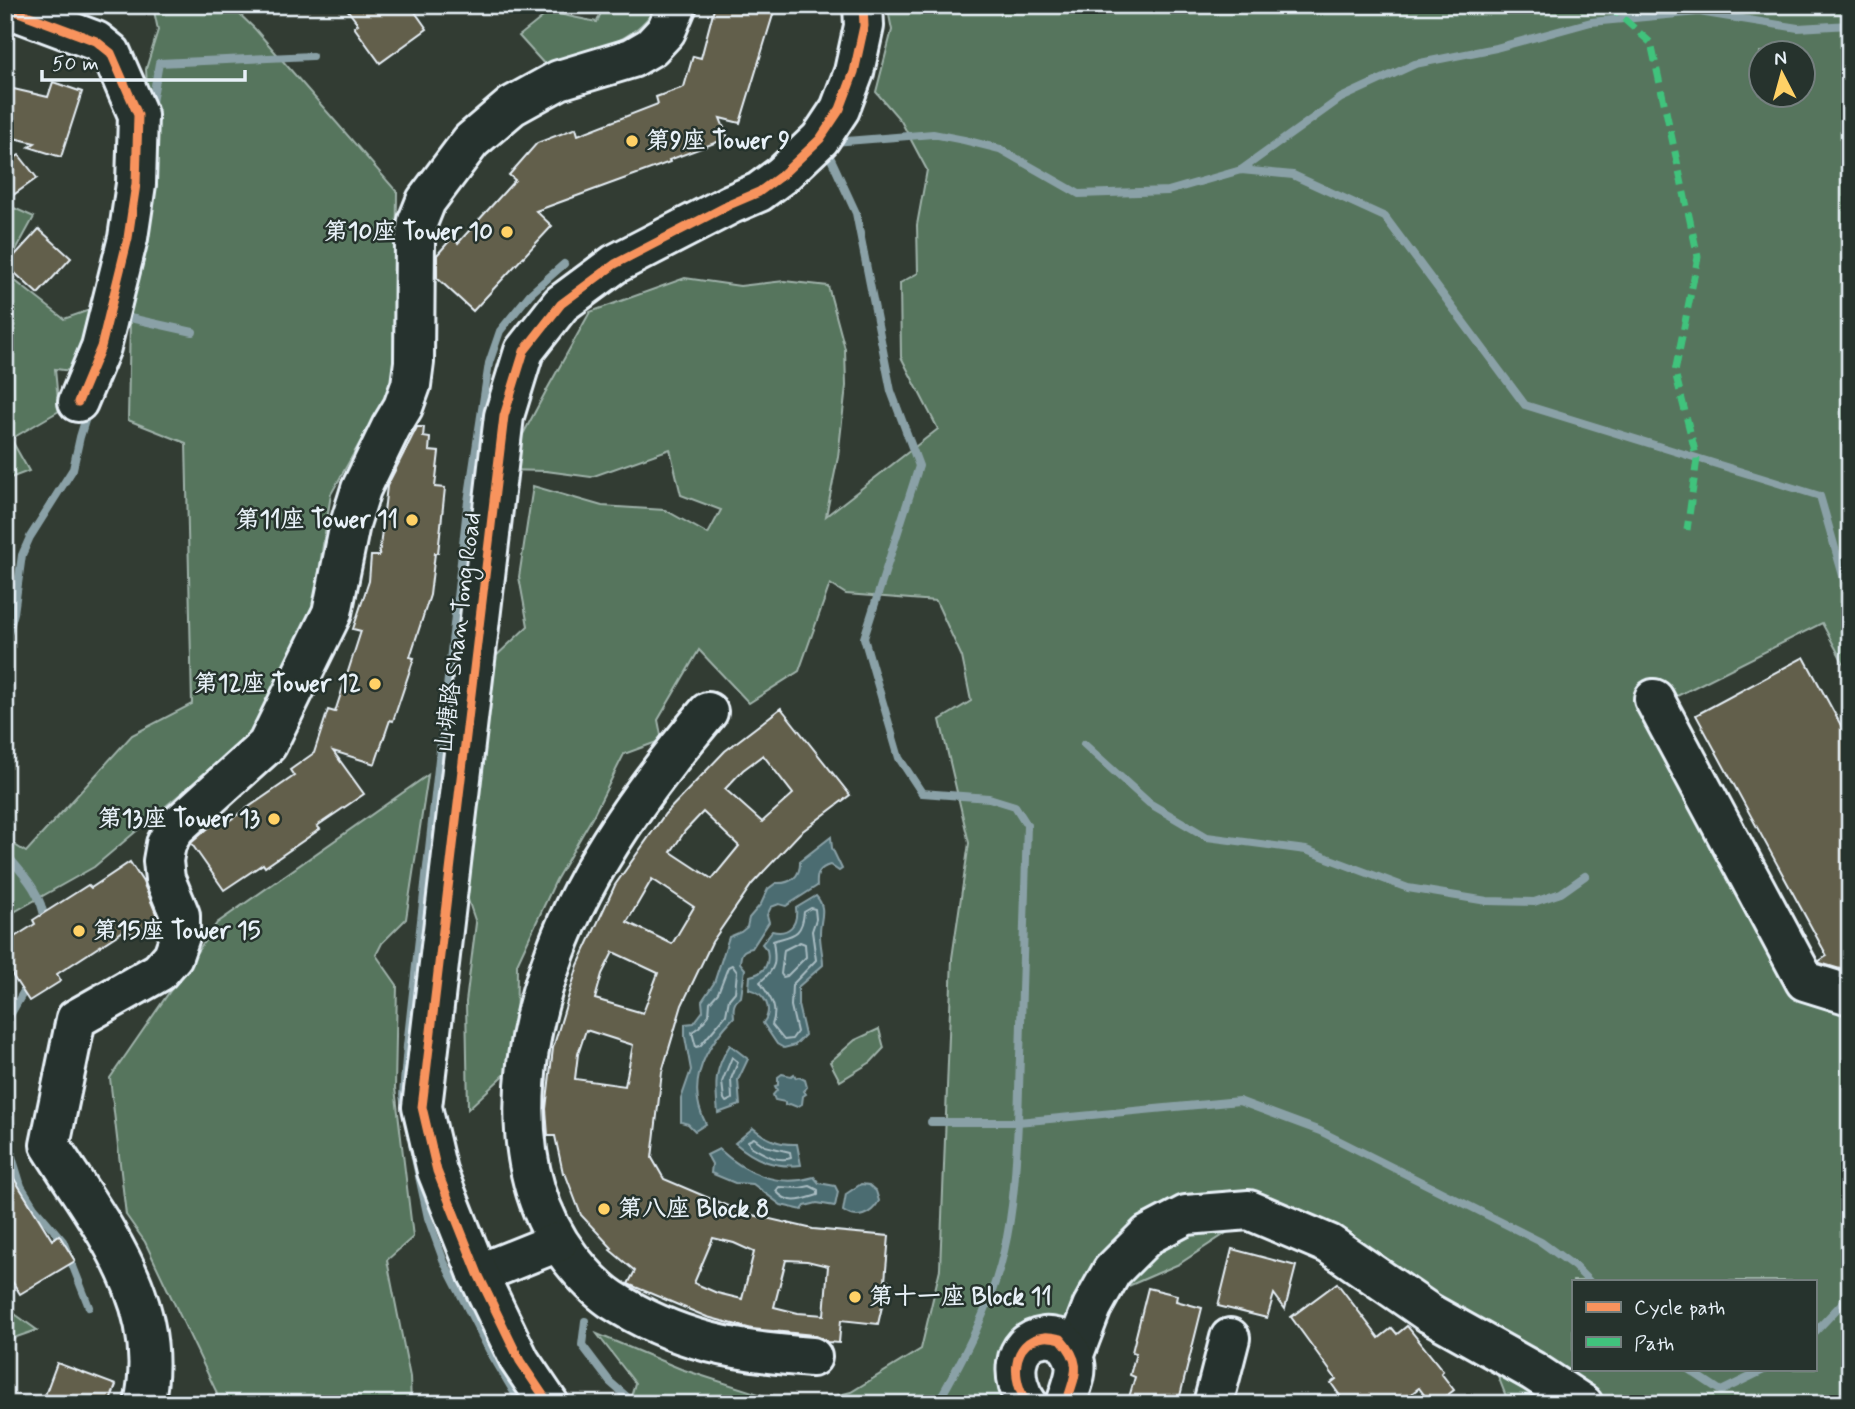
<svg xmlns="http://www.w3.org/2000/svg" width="1855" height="1409" font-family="Mynerve,'LXGW WenKai TC',sans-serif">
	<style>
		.green { fill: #56745d; stroke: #9fb2aa; stroke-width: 2; fill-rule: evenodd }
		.water { fill: #4b6c71; stroke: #8aa1a7; stroke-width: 2 }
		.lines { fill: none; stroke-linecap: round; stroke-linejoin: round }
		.shore { stroke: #a9bcc2; stroke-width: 2 }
		.stream { stroke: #8aa1a7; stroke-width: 8 }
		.building { fill: #625e4b; stroke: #e8f1f8; stroke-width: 2; fill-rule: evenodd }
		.minor-casing { stroke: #e8f1f8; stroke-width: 44 }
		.minor { stroke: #26332d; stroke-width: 38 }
		.quiet { stroke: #40c37c; stroke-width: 7; stroke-dasharray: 14 7; stroke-linecap: butt }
		.cycleway-casing { stroke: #26332d; stroke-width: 13 }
		.cycleway { stroke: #f8935d; stroke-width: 9 }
		.poi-dot { fill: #ffd166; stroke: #26332d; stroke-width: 2.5 }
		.labels { text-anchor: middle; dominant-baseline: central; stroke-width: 5; stroke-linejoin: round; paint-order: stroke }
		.poi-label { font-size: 24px; font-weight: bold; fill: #e8f1f8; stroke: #26332d; text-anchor: start }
		.street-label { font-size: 24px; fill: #e8f1f8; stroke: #26332d }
	</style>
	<rect width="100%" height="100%" fill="#323c33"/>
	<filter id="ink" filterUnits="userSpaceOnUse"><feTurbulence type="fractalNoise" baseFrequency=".0143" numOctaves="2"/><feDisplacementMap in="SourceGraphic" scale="14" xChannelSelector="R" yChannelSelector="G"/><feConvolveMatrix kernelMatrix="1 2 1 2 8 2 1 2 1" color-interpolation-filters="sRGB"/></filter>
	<g filter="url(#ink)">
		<g class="green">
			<polygon points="145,5 230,5 255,29 397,192 395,380 331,494 314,603 251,734 94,867 5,917 5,839 26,852 132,735 192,704 186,443 128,420 130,318 150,142 146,69 158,30 154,11"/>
			<path d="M604 5H657C635 45 587 52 546 66L519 36 549 12 597 22Z"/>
			<path d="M887 5H1850V675L1822 623 1651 709 1780 976 1825 991 1850 997V1404H1509L1498 1376 1488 1335 1398 1266 1301 1212 1228 1232 1179 1264 1110 1294 1065 1325 1026 1330 1020 1404H803L851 1392 921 1349 940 1269 952 958 969 843 940 720 971 701 962 657 936 601 846 594 830 584 799 671 749 703 699 650 658 720 662 740 624 754 592 818 556 880 517 964 516 1064 468 1109 466 1002 476 923 442 823 458 692 528 626 519 577 533 486 602 506 665 510 708 534 721 510 681 495 670 449 591 477 546 471 504 470 545 393 590 312 685 278 740 286 784 281 828 286 845 349 846 386 838 457 826 516 938 429 901 357 900 283 918 273 917 225 927 170 901 121 876 92 892 30ZM1760 52H1802V94H1760ZM1573 1281H1815V1369H1573Z"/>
			<polygon points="5,204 34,217 5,270"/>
			<polygon points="5,273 64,319 104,305 96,374 55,369 59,411 11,439 29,471 5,480"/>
			<polygon points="428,775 406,919 382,943 376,955 397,985 395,1088 413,1237 387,1260 410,1377 411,1404 219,1404 216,1391 145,1242 126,1215 110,1078 217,923"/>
			<polygon points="879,1029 884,1048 871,1062 840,1081 830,1062 855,1040"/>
			<polygon points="5,1307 37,1330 5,1341"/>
			<polygon points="597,1334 681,1369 790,1404 629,1404 635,1383"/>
		</g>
		<g class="water">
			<path d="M831 837 832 848 842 869 839 871 830 865C819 868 816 874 817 886L786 906 779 904 771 907 767 915 769 922 752 948C742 950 741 953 740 963L745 969 741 997C733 1002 733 1008 734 1017 706 1046 684 1083 706 1124L695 1131 688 1124 681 1122V1099L691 1070 685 1037V1024L694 1023 703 1011 702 1001 714 983 729 937 741 932 747 927 749 918 761 904 768 889 776 883C790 884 801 877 800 861Z"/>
			<path d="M816 896C828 909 819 921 820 935 820 945 823 955 823 965L798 987V1005L805 1035 795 1045 784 1048 777 1044 763 1023C774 1009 765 993 749 989L750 976C765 973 770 964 767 950L762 944 772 931C789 935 798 925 796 908Z"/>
			<path d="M730 1045 748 1059 738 1080 740 1105 718 1113C715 1085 714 1069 730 1045Z"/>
			<polygon points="782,1074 791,1076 794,1074 796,1078 799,1077 805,1080 807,1087 804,1091 806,1094 803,1096 802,1104 797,1107 790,1104 785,1105 785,1102 775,1100 773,1095 777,1090 775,1086 778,1085 778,1077"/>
			<path d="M753 1128C766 1139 779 1145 797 1144L801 1165C774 1168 755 1160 735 1143Z"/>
			<path d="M719 1149C745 1173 778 1188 814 1177L819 1183 835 1186 838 1192 835 1206 817 1203 805 1206 802 1210 781 1205 753 1184 735 1183 711 1173 712 1164 707 1155Z"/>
			<path d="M861 1184 869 1185 876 1191 879 1201C871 1215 857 1221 843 1211L846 1194Z"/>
		</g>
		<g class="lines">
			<g class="shore">
				<path d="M811 908 815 909 816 919 812 931 816 960 792 985 791 1006 797 1032 792 1039 784 1040 772 1025C779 1006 770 998 760 982 777 968 776 962 773 941 792 935 802 937 804 912Z"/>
				<polygon points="800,942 805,944 806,957 787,976 783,977 781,974 784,950"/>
				<polygon points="732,965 737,972 735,992 729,999 726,1015 700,1046 696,1047 692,1032 699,1027 709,1015 710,1002 718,993 728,967"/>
				<polygon points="732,1057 738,1062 731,1079 732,1099 726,1102 724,1099 722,1082"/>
				<path d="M754 1138 765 1146 790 1152 791 1158C776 1163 763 1153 750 1146L748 1141Z"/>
				<path d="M810 1186 818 1190V1195C802 1200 789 1206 776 1191L779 1187 800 1188Z"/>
			</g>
			<g class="stream">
				<polyline points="151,108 159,63 312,56"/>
				<polyline points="834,142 933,134 964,140 1000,149 1079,194 1168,191 1241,170 1293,175 1385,217 1525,405 1820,496 1850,600"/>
				<polyline points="826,148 856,213 891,391 919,466 864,638 899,758 922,793 989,798 1015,806 1027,825 1018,1122 1239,1101 1320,1131 1541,1242 1574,1266 1589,1281"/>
				<polyline points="1241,170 1341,98 1415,64 1496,48 1591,22 1699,12 1798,28 1850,25"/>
				<polyline points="121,316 193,332"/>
				<polyline points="5,645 14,613 22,555 30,537 73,469 80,437 88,411"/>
				<polyline points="1084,744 1149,803 1207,837 1306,850 1408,888 1487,901 1534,902 1561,893 1585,876"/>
				<path d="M5 853C24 875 42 893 45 922"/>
				<polyline points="5,1024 28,984"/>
				<polyline points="405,1107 403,1095 407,1046 467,508 489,363 500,331 530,294 564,264"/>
				<path d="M931 1122H1018C1016 1165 1014 1209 1004 1251 992 1304 964 1357 937 1404"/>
				<polyline points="5,1134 21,1186 34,1207 63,1241 89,1307"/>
				<polyline points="412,1144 428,1218 444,1262 489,1350 521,1404"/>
				<polyline points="585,1321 582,1345 610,1382 635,1404"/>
				<polyline points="1815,1332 1850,1295"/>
				<polyline points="1688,1369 1721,1391 1766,1369"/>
			</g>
		</g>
		<g class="building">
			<polygon points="344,5 410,5 427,29 380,63 354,27 358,24"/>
			<polygon points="715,5 776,5 740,123 720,118 728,138 669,160 670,162 536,211 552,226 473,311 437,278 437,255 452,238 458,243 515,180 509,175 537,143 576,128 578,135 658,104 656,97 684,87 693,56 701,58"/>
			<polygon points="53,82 82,92 61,157 29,147 35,143 5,136 5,87 48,97"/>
			<polygon points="19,155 37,178 5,201 5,165"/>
			<polygon points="39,229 71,258 38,294 6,265"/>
			<polygon points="417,427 424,427 423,437 430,438 429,451 439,452 435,487 445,488 438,553 435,553 430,595 410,657 414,658 393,721 390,720 375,764 333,751 364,794 317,826 320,829 265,867 263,864 224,890 191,843 220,818 224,824 294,776 290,770 314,753 328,710 335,712 361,631 353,629 369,581 371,556 379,556 387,486"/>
			<polygon points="1804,657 1850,742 1850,972 1820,963 1819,961 1827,956 1696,715"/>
			<path d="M781 708 850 795 800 833 752 884 712 942 682 1005 662 1072 652 1158 664 1179 744 1213 813 1229 889 1236 885 1281H888L878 1324 841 1320 839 1343 827 1342 814 1335 752 1329 707 1317 628 1284 635 1271 610 1250 612 1248 581 1215 565 1173H563L555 1136H548L546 1109 553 1048 578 965 615 885 665 814 725 751ZM763 755 793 794 762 822 725 789 743 770ZM703 812 739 846 712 879 671 852 685 831ZM652 879 694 907 672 944 627 922ZM613 952 658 973 643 1013 595 999 602 974ZM586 1030 633 1045 625 1086 575 1079 578 1054ZM713 1238 734 1243 754 1252 742 1299 717 1293 694 1283ZM786 1260 807 1261 828 1266 824 1315 798 1313 774 1307Z"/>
			<polygon points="130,862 143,882 158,918 132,935 128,928 57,974 61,981 29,1001 5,964 5,943 35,924 33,920 88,885 91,888"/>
			<polygon points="5,1164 52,1240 59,1235 75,1261 20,1294 5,1270"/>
			<polygon points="1232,1249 1296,1266 1285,1309 1274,1294 1267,1318 1218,1306"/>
			<polygon points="1337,1283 1379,1338 1392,1328 1397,1334 1407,1326 1443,1371 1441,1373 1454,1390 1436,1404 1431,1404 1419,1388 1398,1404 1346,1404 1331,1383 1336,1379 1291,1317"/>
			<polygon points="1148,1288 1177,1295 1176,1301 1202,1308 1178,1404 1127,1404 1135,1377 1130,1375 1136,1353 1132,1352"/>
			<polygon points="57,1363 116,1385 109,1404 60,1404 44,1398"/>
		</g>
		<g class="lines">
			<defs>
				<g id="minor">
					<polyline points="5,7 96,41 111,53 138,115 136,184 128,238 101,347 78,402"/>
					<polyline points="1654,699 1805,981 1850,995"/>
					<path d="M708 712C648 783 587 865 555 953 519 1049 504 1171 570 1258 581 1272 595 1288 611 1299 675 1341 738 1352 812 1357"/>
					<polyline points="478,1274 558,1242"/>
					<polyline points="1074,1354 1092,1307 1112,1271 1148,1235 1186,1215 1249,1210 1329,1244 1429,1313 1533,1371 1583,1404"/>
					<path d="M144 1404C167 1303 100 1225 50 1145L76 1019 159 972 173 956 180 936V915L165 879 163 861 166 844 175 828 267 745 332 613 350 524 361 489 391 427 403 407 411 385 414 362 415 242 418 221 426 201 471 141 512 106 559 80 632 58 651 47 666 31 677 5"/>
					<polyline points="549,1404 520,1361 478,1274 437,1171 422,1107 504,416 524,351 561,304 615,264 731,204 759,192 782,175 820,139 840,109 854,72 864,26 863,5"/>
					<path d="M1028 1404C1011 1382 1010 1341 1044 1337 1049 1336 1056 1338 1061 1339 1084 1365 1075 1374 1066 1404"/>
					<polyline points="1213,1404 1230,1338"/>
				</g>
			</defs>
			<use href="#minor" class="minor-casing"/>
			<use href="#minor" class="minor"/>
			<polyline class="quiet" points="1608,5 1651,43 1698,257 1675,372 1697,459 1687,530"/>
			<defs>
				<g id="cycleway">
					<polyline points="5,7 96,41 111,53 138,115 136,184 128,238 101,347 78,402"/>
					<polyline points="549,1404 520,1361 478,1274 437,1171 422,1107 504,416 524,351 561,304 615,264 731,204 759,192 782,175 820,139 840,109 854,72 864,26 863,5"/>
					<path d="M1028 1404C1011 1382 1010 1341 1044 1337 1049 1336 1056 1338 1061 1339 1084 1365 1075 1374 1066 1404"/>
				</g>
			</defs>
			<use href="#cycleway" class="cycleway-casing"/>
			<use href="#cycleway" class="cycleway"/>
		</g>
	</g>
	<g class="poi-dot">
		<circle cx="632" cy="141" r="7"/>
		<circle cx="507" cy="232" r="7"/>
		<circle cx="412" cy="520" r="7"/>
		<circle cx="375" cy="684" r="7"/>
		<circle cx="274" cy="819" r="7"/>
		<circle cx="79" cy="931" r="7"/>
		<circle cx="604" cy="1209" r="7"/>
		<circle cx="855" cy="1297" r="7"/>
	</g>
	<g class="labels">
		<g class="poi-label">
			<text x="646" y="141">第9座 Tower 9</text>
			<text x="493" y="232" text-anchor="end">第10座 Tower 10</text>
			<text x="398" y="520" text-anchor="end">第11座 Tower 11</text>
			<text x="361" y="684" text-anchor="end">第12座 Tower 12</text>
			<text x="260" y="819" text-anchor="end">第13座 Tower 13</text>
			<text x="93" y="931">第15座 Tower 15</text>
			<text x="618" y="1209">第八座 Block 8</text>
			<text x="869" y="1297">第十一座 Block 11</text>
		</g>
		<g class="street-label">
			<text transform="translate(459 633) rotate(-83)">山塘路 Shan Tong Road</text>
		</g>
	</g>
	<rect width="1855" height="1409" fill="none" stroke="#26332d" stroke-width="28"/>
	<rect x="14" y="14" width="1827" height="1381" fill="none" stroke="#e8f1f8" stroke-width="2.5" filter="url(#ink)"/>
	<rect x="1572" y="1280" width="245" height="91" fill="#26332d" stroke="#747f7e" stroke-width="2"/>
	<rect x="1586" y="1302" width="35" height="10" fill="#f8935d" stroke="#747f7e" stroke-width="2"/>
	<text x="1634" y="1314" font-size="21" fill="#e8f1f8">Cycle path</text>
	<rect x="1586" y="1337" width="35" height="10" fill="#40c37c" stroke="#747f7e" stroke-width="2"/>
	<text x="1634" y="1350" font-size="21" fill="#e8f1f8">Path</text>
	<g transform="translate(1782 74) rotate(354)"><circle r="33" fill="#26332d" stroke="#747f7e" stroke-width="2"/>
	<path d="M0-5L12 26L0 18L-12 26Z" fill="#ffd166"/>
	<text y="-10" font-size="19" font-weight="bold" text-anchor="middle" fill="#e8f1f8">N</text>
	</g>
	<path d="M42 70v10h203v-10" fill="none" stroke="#e8f1f8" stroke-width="3.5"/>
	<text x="52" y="70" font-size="21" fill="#e8f1f8" stroke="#26332d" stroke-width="5" paint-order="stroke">50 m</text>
</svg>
